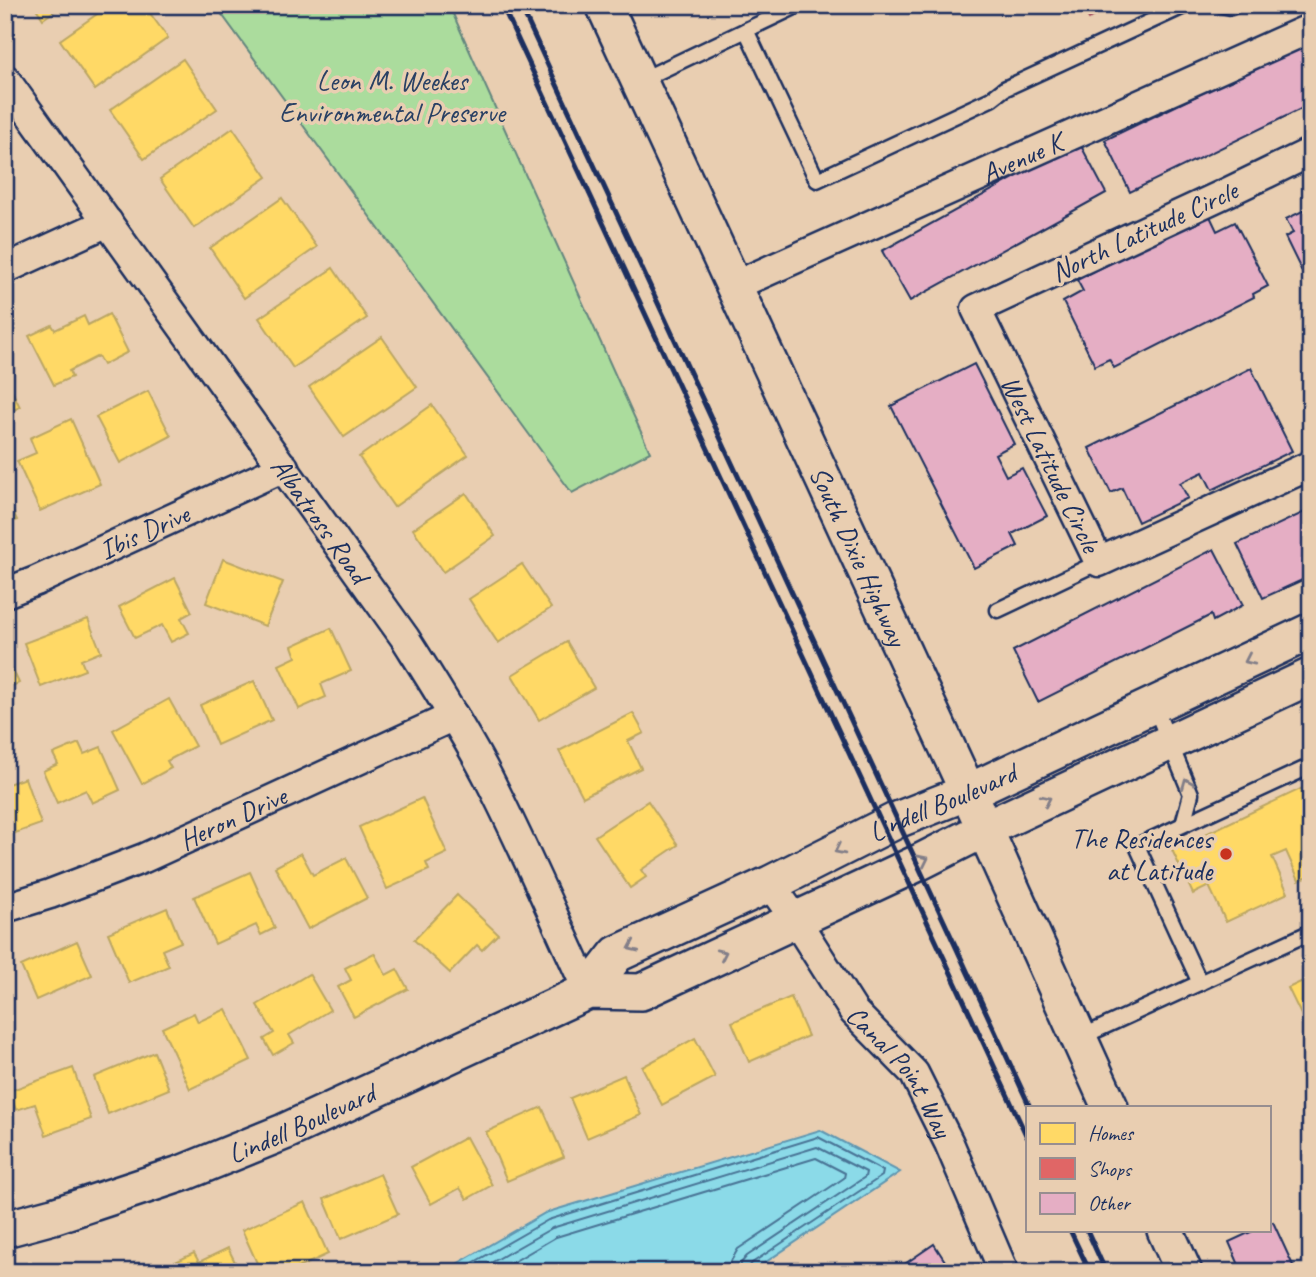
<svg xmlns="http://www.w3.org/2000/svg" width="1316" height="1277" font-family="Caveat,sans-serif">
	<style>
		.green { fill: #abdc9d; stroke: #63867e; stroke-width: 2 }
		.water { fill: #8bdae8; stroke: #5e96b1; stroke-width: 2 }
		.homes { fill: #ffd966; stroke: #bba664; stroke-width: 2 }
		.shops { fill: #e06666; stroke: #a55664; stroke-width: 2 }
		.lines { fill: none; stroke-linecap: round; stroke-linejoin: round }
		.shore { stroke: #487395; stroke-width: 2 }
		.building { fill: #e5aec4; stroke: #1b2f5e; stroke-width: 2 }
		.service-casing { stroke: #1b2f5e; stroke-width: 19 }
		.minor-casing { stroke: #1b2f5e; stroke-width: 33 }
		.tertiary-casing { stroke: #1b2f5e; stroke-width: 40 }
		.service { stroke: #e9ceb1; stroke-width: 14 }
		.minor { stroke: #e9ceb1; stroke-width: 28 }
		.tertiary { stroke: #e9ceb1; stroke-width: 35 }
		.rail { stroke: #1b2f5e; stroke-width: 5 }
		.oneway { stroke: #827e88 }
		.poi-dot { fill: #c8321e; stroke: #e9ceb1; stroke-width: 2.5 }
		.labels { text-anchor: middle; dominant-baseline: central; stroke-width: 7; stroke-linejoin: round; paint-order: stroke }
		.park-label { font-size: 28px; fill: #294064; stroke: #e9ceb1 }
		.street-label { font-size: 28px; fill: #1b2f5e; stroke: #e9ceb1 }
		.poi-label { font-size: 28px; fill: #1b2f5e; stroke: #e9ceb1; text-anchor: end }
	</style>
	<rect width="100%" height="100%" fill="#e9ceb1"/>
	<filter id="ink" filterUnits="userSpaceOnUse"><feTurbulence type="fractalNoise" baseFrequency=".0143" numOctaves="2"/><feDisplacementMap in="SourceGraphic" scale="14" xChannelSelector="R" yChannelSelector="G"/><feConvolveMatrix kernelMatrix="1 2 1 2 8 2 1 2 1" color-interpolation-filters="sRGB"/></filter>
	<g filter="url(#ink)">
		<polygon class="green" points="215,5 449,5 650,452 572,493"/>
		<polygon class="water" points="820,1130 900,1172 751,1272 443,1272 545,1213"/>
		<g class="homes">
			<polygon points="34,5 63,5 43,19"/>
			<polygon points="110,5 144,5 168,38 95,90 60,40"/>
			<polygon points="183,59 217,109 144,159 110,110"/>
			<polygon points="233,128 267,177 194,228 160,179"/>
			<polygon points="282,198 317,247 244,298 210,248"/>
			<polygon points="333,268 367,318 293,368 259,318"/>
			<polygon points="109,314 128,352 103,365 98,356 69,371 72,377 54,385 29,336 52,325 55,330 84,316 88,325"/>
			<polygon points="382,337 417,387 344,437 309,387"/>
			<polygon points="5,377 20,407 5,414"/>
			<polygon points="148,391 171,436 120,463 96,417"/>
			<polygon points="432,405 468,455 394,507 359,457"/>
			<polygon points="71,419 100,484 40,511 17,461 36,453 30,438"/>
			<polygon points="466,493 495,536 443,572 413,529"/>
			<polygon points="5,496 17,520 5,526"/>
			<polygon points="223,559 283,582 265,626 206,603"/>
			<polygon points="522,564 551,608 498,643 469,599"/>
			<polygon points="175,578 192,612 181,618 189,633 171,642 162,625 135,638 119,607"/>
			<polygon points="88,619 101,652 81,660 85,670 41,687 24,643"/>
			<polygon points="331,628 351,671 321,684 326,697 299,709 279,665 296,657 292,646"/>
			<polygon points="567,642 594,688 539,720 512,675"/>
			<polygon points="5,653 19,683 5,689"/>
			<polygon points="254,681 272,720 217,745 200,705"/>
			<polygon points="169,699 195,746 167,761 171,768 142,784 113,730"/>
			<polygon points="633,713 644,733 628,741 641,768 583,797 559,751"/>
			<polygon points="79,743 84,754 101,747 120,790 92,803 86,790 57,803 43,771 58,764 53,754"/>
			<polygon points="25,778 41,824 7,836 5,835 5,785"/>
			<polygon points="1311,784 1311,875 1299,880 1286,851 1272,857 1288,893 1226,922 1209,886 1193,894 1172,850"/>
			<polygon points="422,798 447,853 426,863 429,870 387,889 359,827"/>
			<polygon points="648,801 678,845 641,870 646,877 630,888 595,836"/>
			<polygon points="301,853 313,875 346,858 367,898 308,929 275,867"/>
			<polygon points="250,872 275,928 261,935 256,925 215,944 194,897"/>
			<polygon points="457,895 498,934 482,950 477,945 450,973 414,940"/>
			<polygon points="167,908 181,942 162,950 169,966 129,983 108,933"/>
			<polygon points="77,941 92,975 36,1000 21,966"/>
			<polygon points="374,953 386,975 397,969 408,989 354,1017 338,987 351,980 345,968"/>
			<polygon points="309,974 330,1010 289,1035 294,1043 273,1055 264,1039 274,1033 257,1005"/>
			<polygon points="1311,977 1311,1035 1288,988"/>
			<polygon points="791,997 808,1036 749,1062 732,1022"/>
			<polygon points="226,1009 251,1060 190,1089 162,1028 194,1013 198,1022"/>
			<polygon points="695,1038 715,1077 662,1105 642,1067"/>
			<polygon points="154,1052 169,1089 108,1114 94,1077"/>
			<polygon points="73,1068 91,1119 46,1135 35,1104 16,1110 9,1091"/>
			<polygon points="624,1075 641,1115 587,1138 570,1098"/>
			<polygon points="542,1107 564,1157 507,1181 486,1132"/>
			<polygon points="466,1137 492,1185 467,1199 460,1188 431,1204 411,1167"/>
			<polygon points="380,1174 398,1214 341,1239 324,1199"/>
			<polygon points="305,1202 328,1254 289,1272 261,1272 242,1230"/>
			<polygon points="228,1248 240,1272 170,1272 167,1266 194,1253 199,1262"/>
		</g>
		<polygon class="shops" points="1082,5 1117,5 1089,19"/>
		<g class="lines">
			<g class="shore">
				<polyline points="457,1272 548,1220 818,1137 883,1171 882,1176 752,1263 749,1267 749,1272"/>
				<polyline points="475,1272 552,1228 817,1147 866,1172 865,1177 747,1256 741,1263 740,1272"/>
				<polyline points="496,1272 556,1237 816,1158 845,1173 844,1178 738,1249 731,1261 729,1272"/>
			</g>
		</g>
		<g class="building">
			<polygon points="1308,42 1311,47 1311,104 1130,192 1105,140"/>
			<polygon points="1079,142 1106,193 910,301 882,251"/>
			<polygon points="1311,207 1311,290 1285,237 1293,233 1286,219"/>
			<polygon points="1209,214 1217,231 1235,222 1268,286 1253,294 1254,297 1114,368 1109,359 1095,366 1063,302 1083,291 1077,280"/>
			<polygon points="974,364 1014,444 995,454 1006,476 1022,468 1047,516 1012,534 1018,546 974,568 891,406"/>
			<polygon points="1251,368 1292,451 1212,490 1203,472 1180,483 1188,498 1138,522 1122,488 1111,493 1089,448"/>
			<polygon points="1311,509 1311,576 1263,598 1237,544"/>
			<polygon points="1214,549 1243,605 1213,621 1211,615 1038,702 1013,651"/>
			<polygon points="1273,1222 1296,1272 1242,1272 1229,1242 1255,1230 1269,1230 1269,1223"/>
			<polygon points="934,1244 952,1272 897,1272 896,1270"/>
		</g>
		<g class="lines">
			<defs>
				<g id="service">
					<polyline points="1222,5 1231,7 1235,5"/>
					<polyline points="746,30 817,180 991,99 1004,89 1186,5"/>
					<polyline points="639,81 799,5"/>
					<polyline points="998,610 1099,562"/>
					<polyline points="1154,705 1191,794 1183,824"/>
					<polyline points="1200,983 1137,846 1311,766"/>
					<polyline points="1079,1038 1311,932"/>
				</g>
				<g id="minor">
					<path id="s1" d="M5 79 405 638C434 684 463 729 488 777 524 847 555 920 588 991"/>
					<path id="s2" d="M1311 152 1228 192 976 309 1099 562 1311 465"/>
					<polyline points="5,269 108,222"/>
					<path id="s3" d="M734 286 1311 28"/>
					<path id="s4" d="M5 593 36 581 284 467"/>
					<path id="s5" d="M770 884 795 919 854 1012 914 1073 949 1143 1004 1272"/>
					<path id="s6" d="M5 908 50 894 144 858 454 716"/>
				</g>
				<g id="tertiary">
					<path id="s7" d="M604 5 968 792 1110 1107"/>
					<path id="s8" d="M588 991 617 954 770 884 897 820 968 792 1311 631"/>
					<path id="s9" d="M5 1229 53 1216 183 1173 284 1132 588 991 641 992 918 863 985 829 1311 676"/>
					<polyline points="1165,1230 1184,1272"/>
				</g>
			</defs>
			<use href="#service" class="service-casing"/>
			<use href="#minor" class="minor-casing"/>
			<use href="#tertiary" class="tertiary-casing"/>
			<use href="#service" class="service"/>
			<use href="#minor" class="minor"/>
			<use href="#tertiary" class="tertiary"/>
			<g class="rail">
				<polyline points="502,5 1027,1137"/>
				<polyline points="520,5 1030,1107"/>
				<polyline points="1070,1230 1090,1272"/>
				<polyline points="1087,1230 1106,1272"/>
			</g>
		</g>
		<defs><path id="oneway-chevron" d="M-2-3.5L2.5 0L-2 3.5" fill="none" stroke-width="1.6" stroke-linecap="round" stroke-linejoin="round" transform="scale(1.75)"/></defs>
		<g class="oneway">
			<use href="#oneway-chevron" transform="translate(1249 660) rotate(155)"/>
			<use href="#oneway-chevron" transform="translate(1187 783) rotate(-112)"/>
			<use href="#oneway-chevron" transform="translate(1046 800) rotate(-25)"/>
			<use href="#oneway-chevron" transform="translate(839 850) rotate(153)"/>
			<use href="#oneway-chevron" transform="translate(924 860) rotate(-26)"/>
			<use href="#oneway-chevron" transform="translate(633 947) rotate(156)"/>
			<use href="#oneway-chevron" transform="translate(722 954) rotate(-25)"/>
		</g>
	</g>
	<circle class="poi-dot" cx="1226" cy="854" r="7"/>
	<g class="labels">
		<g class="park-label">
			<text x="392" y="80">Leon M. Weekes<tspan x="392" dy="32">Environmental Preserve</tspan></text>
		</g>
		<g class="street-label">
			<text stroke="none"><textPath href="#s3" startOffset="315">Avenue K</textPath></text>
			<text transform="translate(1144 231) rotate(-25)">North Latitude Circle</text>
			<text stroke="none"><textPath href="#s2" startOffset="542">West Latitude Circle</textPath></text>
			<text stroke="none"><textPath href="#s1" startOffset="542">Albatross Road</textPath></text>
			<text stroke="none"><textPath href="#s4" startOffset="152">Ibis Drive</textPath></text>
			<text stroke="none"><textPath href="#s7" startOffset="607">South Dixie Highway</textPath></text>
			<text stroke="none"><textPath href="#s8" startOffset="406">Lindell Boulevard</textPath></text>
			<text stroke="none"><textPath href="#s6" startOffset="245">Heron Drive</textPath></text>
			<text stroke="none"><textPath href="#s5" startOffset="229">Canal Point Way</textPath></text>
			<text stroke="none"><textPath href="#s9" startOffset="315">Lindell Boulevard</textPath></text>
		</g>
		<g class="poi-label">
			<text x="1212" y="838">The Residences<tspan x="1212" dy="32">at Latitude</tspan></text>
		</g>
	</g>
	<rect width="1316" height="1277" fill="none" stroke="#e9ceb1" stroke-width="28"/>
	<rect x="14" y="14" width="1288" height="1249" fill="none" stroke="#1b2f5e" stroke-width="2.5" filter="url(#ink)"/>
	<rect x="1026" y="1106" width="245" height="126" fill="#e9ceb1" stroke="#978e90" stroke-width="2"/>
	<rect x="1040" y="1123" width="35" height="21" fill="#ffd966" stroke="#978e90" stroke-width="2"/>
	<text x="1088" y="1140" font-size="21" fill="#1b2f5e">Homes</text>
	<rect x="1040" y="1158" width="35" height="21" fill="#e06666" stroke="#978e90" stroke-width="2"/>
	<text x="1088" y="1176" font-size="21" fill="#1b2f5e">Shops</text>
	<rect x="1040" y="1193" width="35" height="21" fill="#e5aec4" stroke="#978e90" stroke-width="2"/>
	<text x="1088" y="1210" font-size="21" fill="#1b2f5e">Other</text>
</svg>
